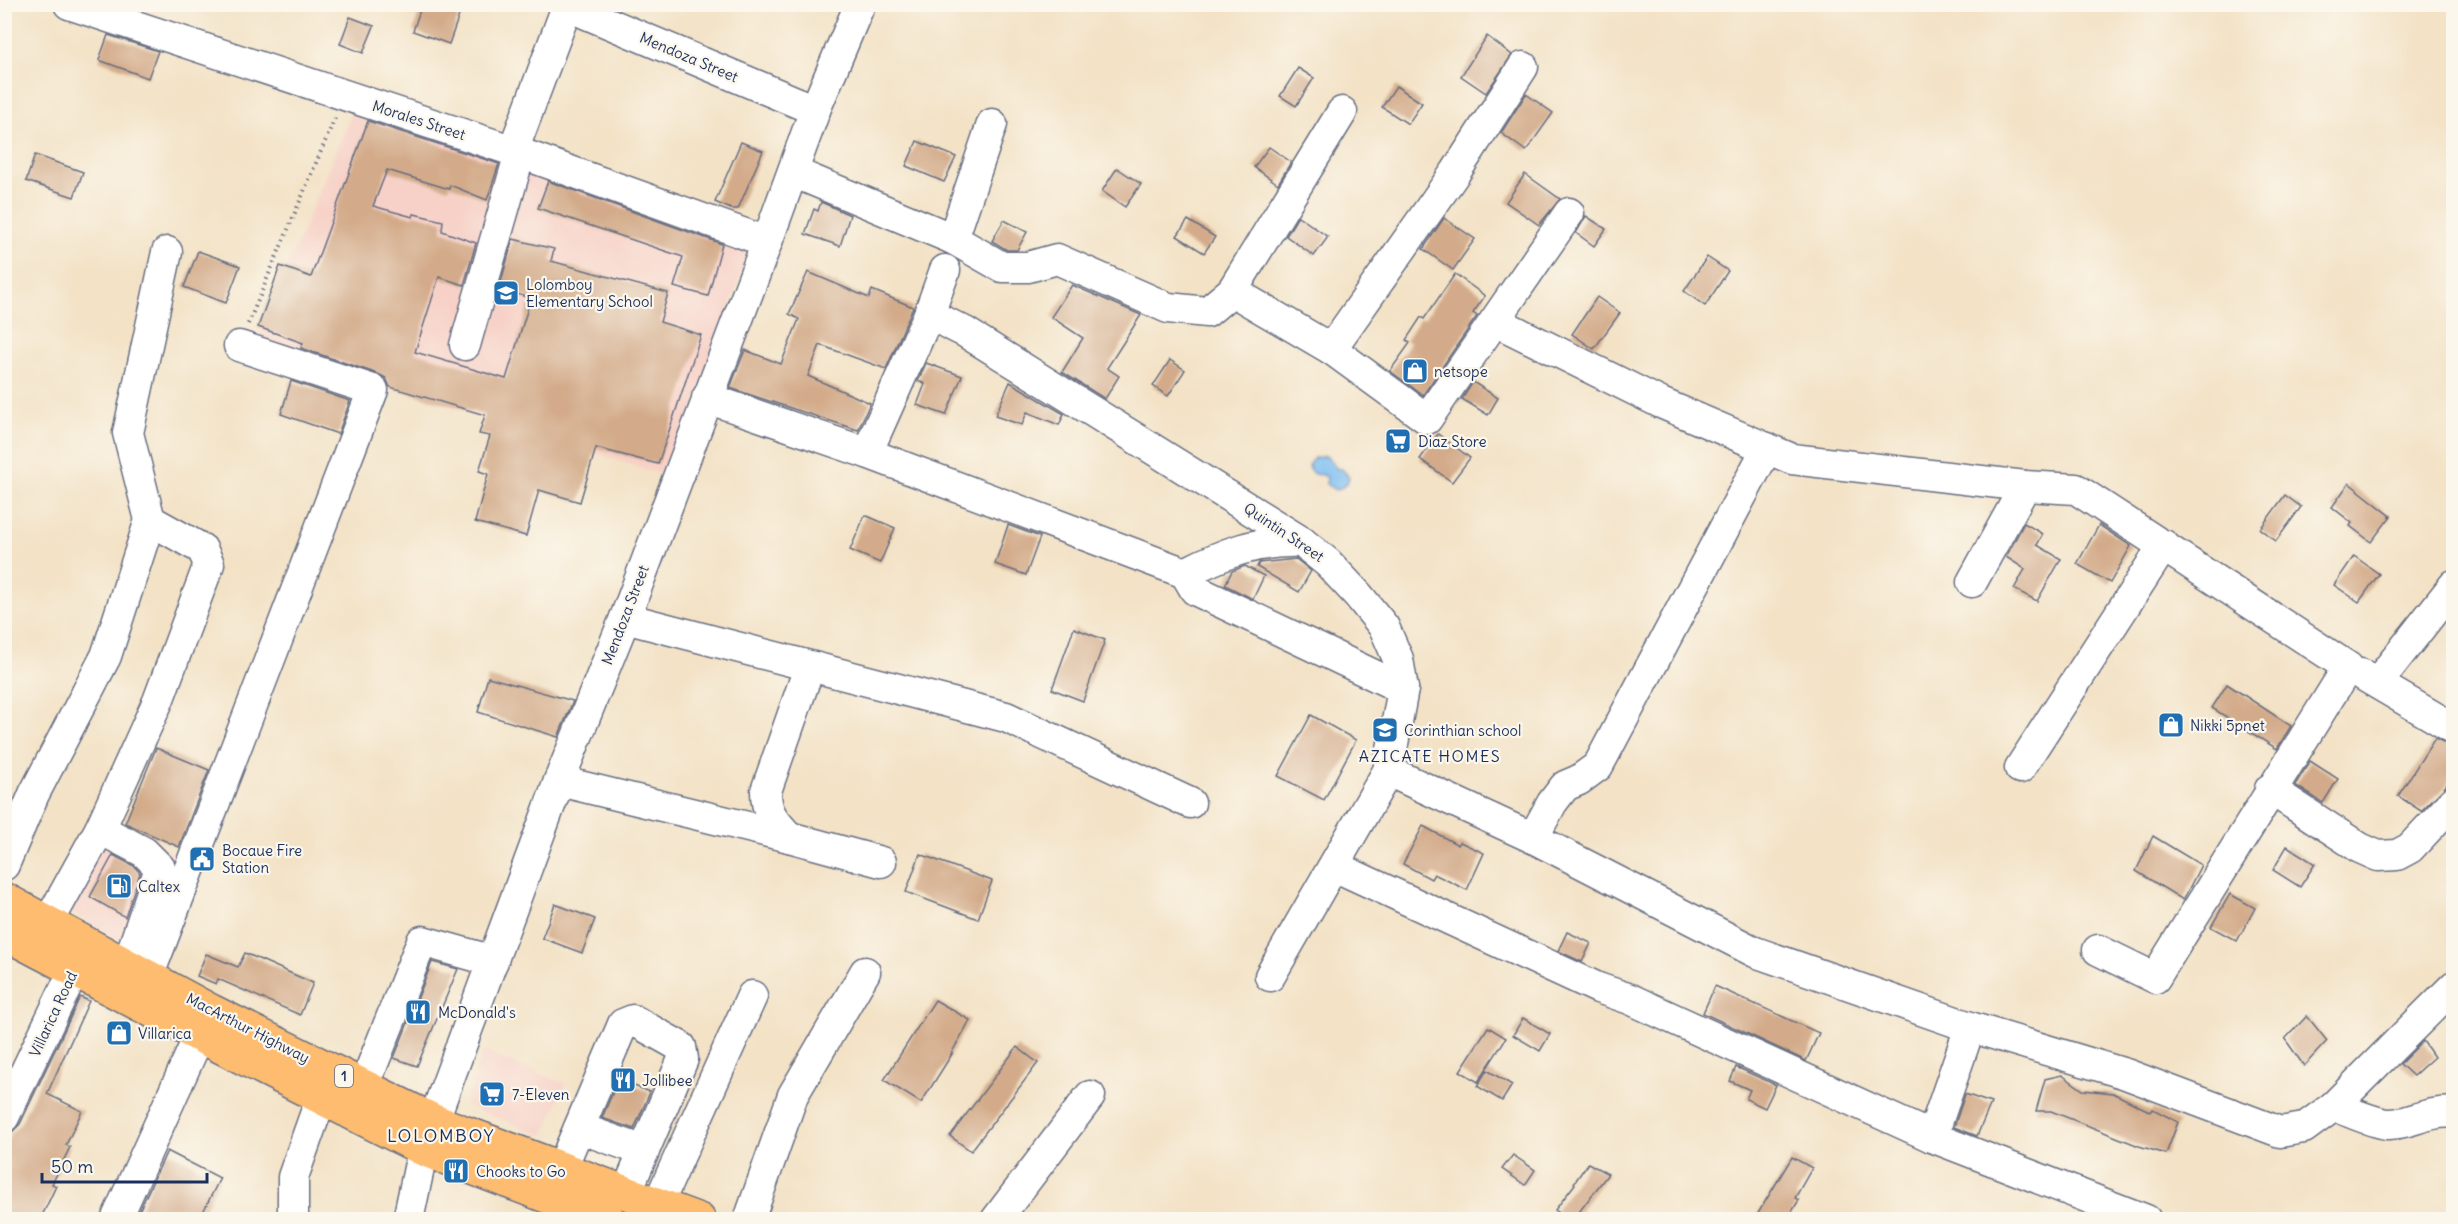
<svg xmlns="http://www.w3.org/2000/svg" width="2458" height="1224" font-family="Delius,sans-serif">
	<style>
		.built { fill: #f7d1c7 }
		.water { fill: #7cbef1; stroke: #4c76a8; stroke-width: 1.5 }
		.building { fill: #d3ab8a }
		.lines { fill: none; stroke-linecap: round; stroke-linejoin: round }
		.minor-casing { stroke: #676e82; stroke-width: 33 }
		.highway-casing { stroke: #676e82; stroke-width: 36 }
		.path { stroke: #676e82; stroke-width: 4; stroke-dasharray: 1.5 4.5; stroke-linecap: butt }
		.minor { stroke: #fff; stroke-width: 30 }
		.highway { stroke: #fdbc70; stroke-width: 33 }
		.labels { text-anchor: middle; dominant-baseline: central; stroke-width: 4.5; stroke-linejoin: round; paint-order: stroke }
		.shield { fill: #fbf7ec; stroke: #5e6b89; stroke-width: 1.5 }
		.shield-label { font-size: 14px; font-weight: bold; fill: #1b2f5e }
		.street-label { font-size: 15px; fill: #1b2f5e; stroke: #fbf7ec }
		.poi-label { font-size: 15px; fill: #1b2f5e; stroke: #fbf7ec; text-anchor: start }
		.neighbourhood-label { font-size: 16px; letter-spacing: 1.5px; fill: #1b2f5e; stroke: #fbf7ec }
		.quarter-label { font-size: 18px; letter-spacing: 1.5px; fill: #1b2f5e; stroke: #fbf7ec }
	</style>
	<rect width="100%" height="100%" fill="#fbf7ec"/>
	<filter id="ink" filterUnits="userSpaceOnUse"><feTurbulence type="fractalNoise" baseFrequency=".0167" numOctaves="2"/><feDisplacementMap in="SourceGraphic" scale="12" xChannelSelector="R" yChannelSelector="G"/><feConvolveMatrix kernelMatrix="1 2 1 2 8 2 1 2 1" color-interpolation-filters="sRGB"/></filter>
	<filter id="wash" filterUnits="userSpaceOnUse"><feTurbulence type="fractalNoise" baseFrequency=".008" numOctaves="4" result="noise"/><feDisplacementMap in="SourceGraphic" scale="24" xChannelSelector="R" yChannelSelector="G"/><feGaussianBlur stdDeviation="1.35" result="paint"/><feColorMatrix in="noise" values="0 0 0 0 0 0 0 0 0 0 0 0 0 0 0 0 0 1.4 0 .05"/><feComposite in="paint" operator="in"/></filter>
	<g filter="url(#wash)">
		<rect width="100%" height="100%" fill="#f3e2c6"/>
		<g class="built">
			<polygon points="354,108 752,243 669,477 256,343"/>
			<polygon points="88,820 181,856 146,955 46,899"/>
			<polygon points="483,1051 566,1084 543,1136 465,1105"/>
		</g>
		<polygon class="water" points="1326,456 1337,469 1342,469 1349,477 1347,483 1340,489 1335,490 1326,484 1327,478 1324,475 1314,474 1310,470 1309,464 1314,458"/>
		<g id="blocks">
			<g class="building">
				<polygon points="422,4 463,4 449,44 413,31"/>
				<polygon points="350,17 374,26 363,53 340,44"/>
				<polygon points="108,35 158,51 148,78 99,60"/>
				<polygon points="1487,36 1512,55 1486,93 1461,76"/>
				<polygon points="1298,68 1314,78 1296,106 1280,96"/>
				<polygon points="1396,86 1422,103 1408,124 1382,107"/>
				<polygon points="1526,94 1553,113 1526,151 1501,133"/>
				<polygon points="368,121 499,164 487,200 450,185 449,189 387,170 373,206 413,217 414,214 443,221 442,231 476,243 464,285 439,277 415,352 506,379 531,298 499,289 513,239 554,249 551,261 668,293 660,322 701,335 658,464 596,448 580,502 539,490 526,536 475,522 488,474 479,471 490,436 479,434 485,415 390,387 386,378 378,374 301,348 303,343 258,327 280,266 311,277"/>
				<polygon points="917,141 956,157 944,182 906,166"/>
				<polygon points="741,142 763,151 738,209 731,209 715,202"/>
				<polygon points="1269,147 1291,162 1278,184 1254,167"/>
				<polygon points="35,155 83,172 74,197 26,181"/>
				<polygon points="1117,168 1141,184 1125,207 1102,191"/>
				<polygon points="1525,174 1560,199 1539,225 1506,202"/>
				<polygon points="548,181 722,244 708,296 674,287 683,257 538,208"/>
				<polygon points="821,202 850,215 840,246 805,234 814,209 818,211"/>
				<polygon points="1298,216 1328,237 1314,256 1286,236"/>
				<polygon points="1586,216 1606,229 1594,246 1576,233"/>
				<polygon points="1444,218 1475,239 1453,270 1423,249"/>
				<polygon points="1004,220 1027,232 1017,250 1007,250 992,241"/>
				<polygon points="1188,220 1215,237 1204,253 1177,236"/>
				<polygon points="198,251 240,266 226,303 184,287"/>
				<polygon points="1707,257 1728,271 1705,306 1684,291"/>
				<polygon points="808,272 869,298 872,290 913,307 886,369 820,345 808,376 870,403 858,430 730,388 745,350 781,364 799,319 789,314"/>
				<polygon points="1455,274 1485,296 1473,313 1477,316 1423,395 1390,371 1410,343 1406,340 1421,317 1424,319"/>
				<polygon points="1072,285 1141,315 1107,368 1119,376 1105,399 1062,372 1083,338 1051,317"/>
				<polygon points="1597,297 1620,313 1594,349 1572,334"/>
				<polygon points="1170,360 1185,370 1168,396 1153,386"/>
				<polygon points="926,363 962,376 946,415 917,405 925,384 918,381"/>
				<polygon points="291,381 350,401 338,434 281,414"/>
				<polygon points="1010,382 1064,414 1059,425 1027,412 1022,425 995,416"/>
				<polygon points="1473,382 1498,398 1488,415 1462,399"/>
				<polygon points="1438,434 1470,458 1452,482 1420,459"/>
				<polygon points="2349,483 2391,516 2371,542 2350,526 2352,523 2332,507"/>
				<polygon points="2285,495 2301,507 2276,541 2260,529"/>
				<polygon points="865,515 895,528 880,563 850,550"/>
				<polygon points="2024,523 2043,534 2037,545 2061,559 2037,601 2014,589 2025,569 2006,557"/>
				<polygon points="1008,525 1040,537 1026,575 995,564"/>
				<polygon points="2099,525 2131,546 2110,583 2077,564"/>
				<polygon points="2354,556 2379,574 2359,602 2334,585"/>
				<polygon points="1296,559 1311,571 1299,592 1257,567 1259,563"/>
				<polygon points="1245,566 1264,576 1253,599 1225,585 1232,571"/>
				<polygon points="1074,628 1105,640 1083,701 1052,689"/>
				<polygon points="488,677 573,701 558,737 478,712"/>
				<polygon points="2227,684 2291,726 2277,749 2212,708"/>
				<polygon points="1311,715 1356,740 1324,800 1278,776"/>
				<polygon points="2435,738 2443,742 2454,744 2454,774 2445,787 2421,811 2398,796"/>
				<polygon points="156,748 209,770 179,847 125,823"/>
				<polygon points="2310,761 2338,779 2323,803 2295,785"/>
				<polygon points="1423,826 1458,845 1460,842 1484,853 1467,890 1434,874 1431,879 1403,864"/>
				<polygon points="2153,836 2201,865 2183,900 2136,871"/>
				<polygon points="2287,846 2315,864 2300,887 2273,870"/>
				<polygon points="920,854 992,881 978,919 906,892"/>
				<polygon points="113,855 134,866 140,873 125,917 90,897"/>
				<polygon points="2230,894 2255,908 2237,941 2211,927"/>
				<polygon points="555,904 595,919 582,953 542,938"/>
				<polygon points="1567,932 1591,943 1582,962 1558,951"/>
				<polygon points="245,953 313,983 300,1015 218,979 216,984 197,976 206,954 238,967"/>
				<polygon points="432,962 458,969 417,1066 394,1058"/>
				<polygon points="1715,986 1819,1033 1806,1061 1703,1013"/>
				<polygon points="80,997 89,1001 47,1094 82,1111 66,1145 70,1147 52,1184 56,1186 40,1220 4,1220 4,1147 12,1132 20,1124"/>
				<polygon points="935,1000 970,1020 951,1054 952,1054 921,1103 884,1080"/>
				<polygon points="2307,1016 2327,1041 2304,1066 2285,1039"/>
				<polygon points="1523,1018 1550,1034 1540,1051 1513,1035"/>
				<polygon points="1488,1027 1506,1038 1478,1082 1460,1071"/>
				<polygon points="2423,1041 2434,1057 2413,1076 2400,1064"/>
				<polygon points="1017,1047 1038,1063 971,1151 950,1136"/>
				<polygon points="1736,1067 1776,1085 1765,1108 1746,1099 1750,1090 1730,1081"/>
				<polygon points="1487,1070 1512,1085 1502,1101 1477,1086"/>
				<polygon points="2062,1075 2083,1090 2113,1093 2151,1112 2153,1109 2178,1122 2166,1154 2139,1146 2051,1111 2036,1111 2045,1079"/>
				<polygon points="618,1080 650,1092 634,1129 602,1118"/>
				<polygon points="1965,1094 1991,1103 1977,1136 1954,1127"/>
				<polygon points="167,1151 220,1178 199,1220 135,1220"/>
				<polygon points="1513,1155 1535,1170 1525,1185 1502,1169"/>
				<polygon points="1792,1157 1812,1168 1795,1198 1799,1200 1787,1220 1754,1220"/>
				<polygon points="1588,1163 1608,1174 1573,1220 1570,1220 1555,1210 1575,1184 1574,1183"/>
			</g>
		</g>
	</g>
	<g filter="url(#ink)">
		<use href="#blocks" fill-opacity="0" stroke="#676e82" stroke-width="1.5"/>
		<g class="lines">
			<defs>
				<g id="minor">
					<polyline points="69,4 520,153 767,242"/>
					<polyline points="563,4 815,110"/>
					<polyline points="513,151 568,4"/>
					<polyline points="793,172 953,239 1002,267 1028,267 1057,259 1168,308 1207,312 1232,291 1331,349 1427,419 1569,213"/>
					<polyline points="953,239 992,124"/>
					<polyline points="1232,291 1342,112"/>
					<polyline points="929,314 965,332 1302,542 1328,563 1358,595 1384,627 1398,659 1403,689 1388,771 1270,976"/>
					<polyline points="1495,321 1661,403 1792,459 2025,486 2076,489 2348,667 2155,978 2098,950"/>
					<polyline points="465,345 520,153"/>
					<polyline points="1331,349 1455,173 1523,67"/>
					<polyline points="707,398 867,453 1185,573 1195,590 1403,689"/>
					<polyline points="867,453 929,314 945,270"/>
					<path d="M1185 573C1224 553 1257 540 1302 542"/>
					<polyline points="1972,582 2025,486"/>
					<polyline points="625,618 1006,717 1190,803"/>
					<polyline points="2361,674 2451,727"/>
					<polyline points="2377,683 2454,585"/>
					<polyline points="2020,768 2164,545"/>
					<polyline points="1388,771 1533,838 1755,952 1970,1027 2126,1074 2280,1132 2304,1128 2334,1106 2454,986"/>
					<polyline points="559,781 789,837 881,862"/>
					<polyline points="2270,789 2360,848 2378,856 2397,855 2410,848 2454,801"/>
					<polyline points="100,829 158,701 209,564 202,549 150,520"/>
					<path d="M789 837C774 820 766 814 766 791L809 668"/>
					<polyline points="1533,838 1552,803 1565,786 1579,780 1598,766 1767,448"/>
					<polyline points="4,865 34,794 106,656 150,520 128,433 167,252"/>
					<polyline points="1334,866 1598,988 1630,999 1932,1137 2146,1220"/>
					<polyline points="37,943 100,829 144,852 160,868 120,987"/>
					<polyline points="148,977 373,390 239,346"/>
					<polyline points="364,1086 422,941 493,961"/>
					<path d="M2334 1106C2351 1112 2370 1122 2388 1124 2409 1125 2427 1110 2454 1113"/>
					<polyline points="4,1117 84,949"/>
					<polyline points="579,1128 644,1151"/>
					<polyline points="1932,1137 1970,1027"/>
					<polyline points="561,1170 623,1024 633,1020 681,1047 683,1059 627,1191"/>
					<polyline points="658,1204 752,996"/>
					<polyline points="116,1220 209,1014"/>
					<polyline points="293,1220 293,1177 321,1098"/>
					<polyline points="408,1220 423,1149 559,781 625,618 767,242 815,110 860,4"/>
					<polyline points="749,1220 793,1095 865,972"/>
					<polyline points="996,1220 1090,1096"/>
				</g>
				<g id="highway">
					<polyline points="4,899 211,1011 434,1121 699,1220"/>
					<polyline points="4,933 200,1036 423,1149 609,1220"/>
				</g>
			</defs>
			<use href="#minor" class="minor-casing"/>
			<use href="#highway" class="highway-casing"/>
			<polyline class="path" points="248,324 335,118"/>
			<use href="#minor" class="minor"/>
			<use href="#highway" class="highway"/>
		</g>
	</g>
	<defs>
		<symbol id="school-square" viewBox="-11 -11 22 22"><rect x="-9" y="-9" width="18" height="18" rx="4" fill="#1f6fb2" stroke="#fbf7ec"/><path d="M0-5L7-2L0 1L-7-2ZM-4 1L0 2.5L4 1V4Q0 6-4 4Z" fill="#fff"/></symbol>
		<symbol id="shop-square" viewBox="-11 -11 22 22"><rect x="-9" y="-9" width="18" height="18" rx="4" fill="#1f6fb2" stroke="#fbf7ec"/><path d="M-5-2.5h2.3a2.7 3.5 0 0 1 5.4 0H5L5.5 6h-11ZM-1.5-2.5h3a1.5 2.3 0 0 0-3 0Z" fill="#fff"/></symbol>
		<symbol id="supermarket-square" viewBox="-11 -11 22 22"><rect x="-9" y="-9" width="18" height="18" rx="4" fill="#1f6fb2" stroke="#fbf7ec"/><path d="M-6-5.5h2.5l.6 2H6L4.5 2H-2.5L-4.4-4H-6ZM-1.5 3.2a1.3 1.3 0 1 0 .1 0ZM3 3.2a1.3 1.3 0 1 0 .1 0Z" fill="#fff"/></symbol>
		<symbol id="civic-square" viewBox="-11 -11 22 22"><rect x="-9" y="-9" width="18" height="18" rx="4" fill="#1f6fb2" stroke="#fbf7ec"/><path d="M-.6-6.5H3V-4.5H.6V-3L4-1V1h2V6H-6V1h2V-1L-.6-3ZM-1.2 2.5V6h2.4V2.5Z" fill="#fff"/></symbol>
		<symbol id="fuel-square" viewBox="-11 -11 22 22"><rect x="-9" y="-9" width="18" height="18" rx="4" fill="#1f6fb2" stroke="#fbf7ec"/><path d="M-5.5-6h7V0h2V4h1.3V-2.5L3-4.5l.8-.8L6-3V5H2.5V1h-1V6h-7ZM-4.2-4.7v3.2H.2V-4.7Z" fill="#fff"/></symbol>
		<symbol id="restaurant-square" viewBox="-11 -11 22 22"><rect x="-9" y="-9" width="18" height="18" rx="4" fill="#1f6fb2" stroke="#fbf7ec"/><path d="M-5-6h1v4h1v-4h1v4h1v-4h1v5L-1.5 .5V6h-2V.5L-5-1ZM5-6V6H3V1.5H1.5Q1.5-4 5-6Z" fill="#fff"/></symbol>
	</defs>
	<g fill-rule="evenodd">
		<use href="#school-square" x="491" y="278" width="30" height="30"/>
		<use href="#shop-square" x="1400" y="356" width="30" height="30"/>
		<use href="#supermarket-square" x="1383" y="426" width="30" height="30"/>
		<use href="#shop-square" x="2156" y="710" width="30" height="30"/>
		<use href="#school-square" x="1370" y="715" width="30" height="30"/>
		<use href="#civic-square" x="187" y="844" width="30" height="30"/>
		<use href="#fuel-square" x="104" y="871" width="30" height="30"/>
		<use href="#restaurant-square" x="403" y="997" width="30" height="30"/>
		<use href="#shop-square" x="104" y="1018" width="30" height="30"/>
		<use href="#restaurant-square" x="608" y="1065" width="30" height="30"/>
		<use href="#supermarket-square" x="477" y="1079" width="30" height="30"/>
		<use href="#restaurant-square" x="441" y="1156" width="30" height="30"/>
	</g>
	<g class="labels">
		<rect class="shield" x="335" y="1065" width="18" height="22" rx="4.5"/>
		<g class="shield-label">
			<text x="344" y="1076">1</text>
		</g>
		<g class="street-label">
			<text transform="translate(689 57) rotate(23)">Mendoza Street</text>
			<text transform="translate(419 120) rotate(18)">Morales Street</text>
			<text transform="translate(1284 532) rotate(34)">Quintin Street</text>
			<text transform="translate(625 615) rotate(-69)">Mendoza Street</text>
			<text transform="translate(53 1014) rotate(-65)">Villarica Road</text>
			<text transform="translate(248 1028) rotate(27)">MacArthur Highway</text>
		</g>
		<g class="poi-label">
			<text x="526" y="284">Lolomboy<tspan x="526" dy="17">Elementary School</tspan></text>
			<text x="1434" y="371">netsope</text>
			<text x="1418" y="441">Diaz Store</text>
			<text x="2190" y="725">Nikki 5pnet</text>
			<text x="1404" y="730">Corinthian school</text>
			<text x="222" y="850">Bocaue Fire<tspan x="222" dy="17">Station</tspan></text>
			<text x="138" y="886">Caltex</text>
			<text x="438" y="1012">McDonald's</text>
			<text x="138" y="1033">Villarica</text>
			<text x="642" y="1080">Jollibee</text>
			<text x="512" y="1094">7-Eleven</text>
			<text x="476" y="1171">Chooks to Go</text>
		</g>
		<g class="neighbourhood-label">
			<text x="1430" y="756">AZICATE HOMES</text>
		</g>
		<g class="quarter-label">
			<text x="441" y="1135">LOLOMBOY</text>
		</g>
	</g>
	<rect width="2458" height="1224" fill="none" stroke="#fbf7ec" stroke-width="24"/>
	<path d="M42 1173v9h165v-9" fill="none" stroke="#1b2f5e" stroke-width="3"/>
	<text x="51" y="1173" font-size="18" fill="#1b2f5e" stroke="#fbf7ec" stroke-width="4.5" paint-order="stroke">50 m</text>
</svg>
